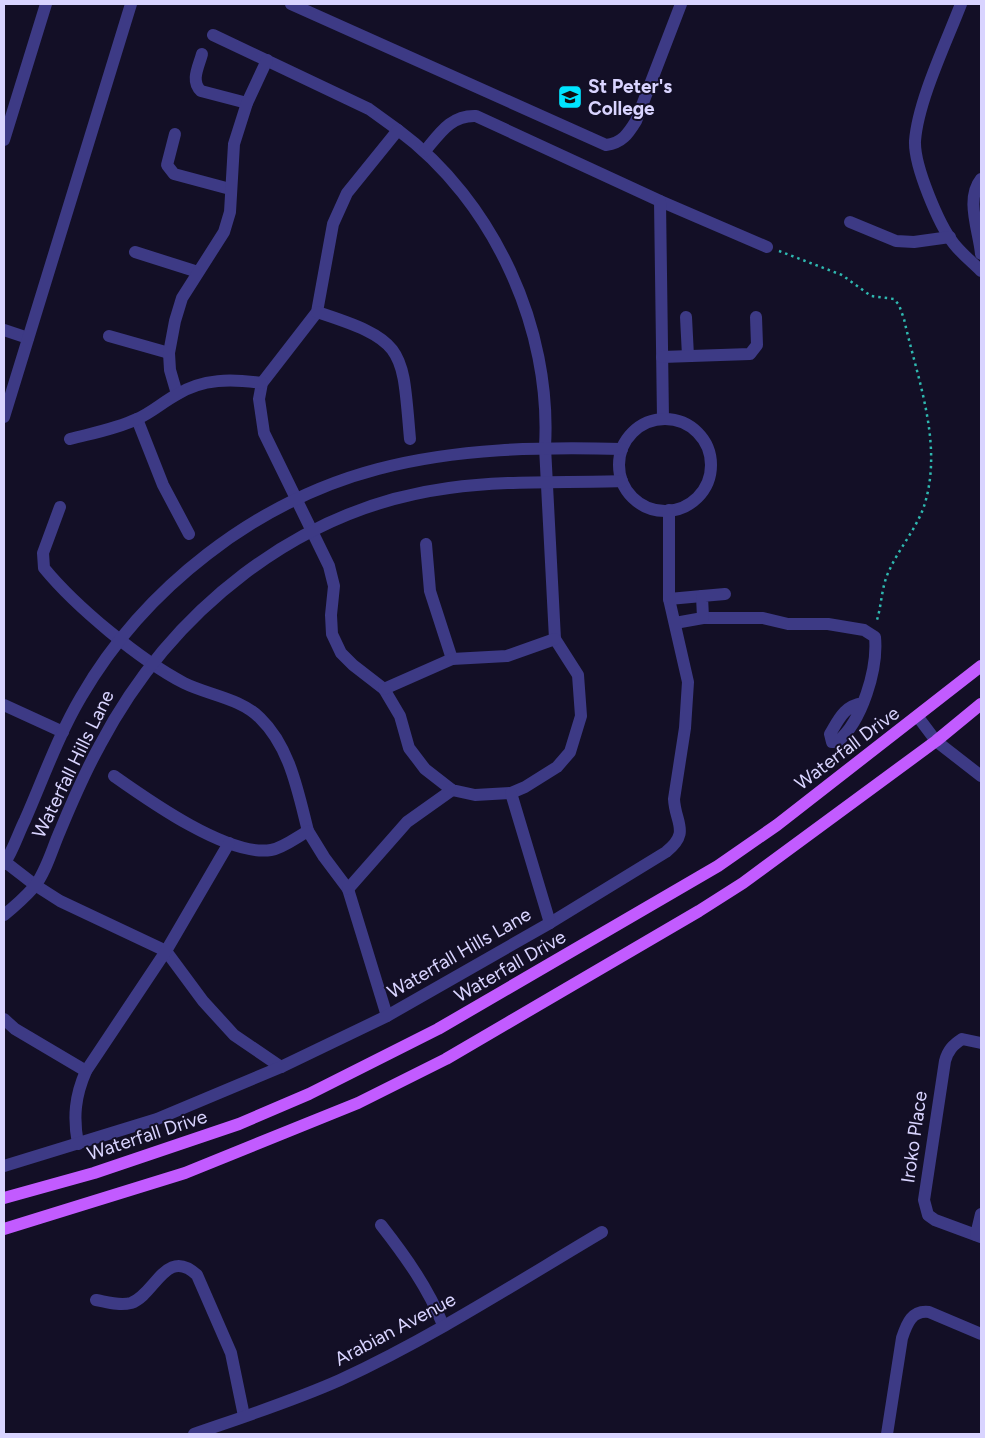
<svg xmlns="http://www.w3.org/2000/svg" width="985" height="1438" font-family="Figtree,sans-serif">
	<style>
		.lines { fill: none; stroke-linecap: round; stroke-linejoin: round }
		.path { stroke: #2fb8b0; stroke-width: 2.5; stroke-dasharray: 2.5 4; stroke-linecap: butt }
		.minor { stroke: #3d3a85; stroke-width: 12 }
		.major { stroke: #c25bff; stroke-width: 12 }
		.labels { text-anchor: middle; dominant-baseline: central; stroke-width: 4; stroke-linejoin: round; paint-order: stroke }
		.poi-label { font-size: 19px; font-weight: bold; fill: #d9d4ff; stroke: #130f26; text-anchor: start }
		.street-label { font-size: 19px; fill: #d9d4ff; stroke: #130f26 }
	</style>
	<rect width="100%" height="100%" fill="#130f26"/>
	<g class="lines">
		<path class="path" d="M779 251 842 275 871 296 894 299 899 305 904 319C917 378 943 442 925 503 918 527 899 548 889 571 881 587 882 606 876 623"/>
		<g class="minor">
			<path d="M291 4 606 145C622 143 628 134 636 121L681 4"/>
			<path d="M961 4C946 43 918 101 915 141 914 166 939 225 954 244 962 254 972 262 981 271"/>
			<polyline points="213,35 369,109 398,130"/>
			<path d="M202 54C199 66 190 81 201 91L247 103"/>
			<path d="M398 130C494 201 552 329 545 447L555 639 578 675 581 716 570 752 557 767 525 787 511 793 475 795 452 790 425 769 409 748 400 716 384 689 353 665 341 653 332 634 331 615 334 586 329 566 264 433 259 399 262 383 317 312 333 224 347 193Z"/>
			<polyline points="175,134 167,165 174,174 230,189"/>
			<polyline points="4,140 46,4"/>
			<path d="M425 151C440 133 451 115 476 116L660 201 767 247"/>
			<path d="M981 179C965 199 979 231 981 254"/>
			<polyline points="660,201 663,419"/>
			<polyline points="850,222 896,241 914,242 950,237"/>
			<polyline points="135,252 198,272"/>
			<path d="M317 312C407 341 402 349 410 439"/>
			<polyline points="686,317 688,356"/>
			<polyline points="4,330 28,338"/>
			<polyline points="109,336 169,353"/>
			<polyline points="662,357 750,354 757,345 756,317"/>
			<polyline points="177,394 170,370 169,353 175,321 182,298 224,232 230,212 234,144 247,103 267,60"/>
			<polyline points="4,417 131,4"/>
			<polyline points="137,419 163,485 189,534"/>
			<circle cx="665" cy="465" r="46"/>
			<path d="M70 439C93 433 116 429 137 419 151 413 163 402 176 395 203 378 232 379 262 383"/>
			<path d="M60 507 43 553 44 568C76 607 140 660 184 683 208 695 240 698 260 718 290 747 298 792 308 831"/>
			<polyline points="426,544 430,591 452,659"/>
			<polyline points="669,599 702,596"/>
			<path d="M703 618H763L788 624H828L864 630 875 637C878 669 862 722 837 742H832L830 734C839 719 844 706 863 703"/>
			<polyline points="675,623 703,618 702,596 725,594"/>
			<polyline points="384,689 452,659 507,656 555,639"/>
			<polyline points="4,705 63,732"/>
			<polyline points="918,717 936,741 981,776"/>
			<path d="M114 776C148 800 228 857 271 850 283 848 297 837 308 831L324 857 348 889 387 1016"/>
			<polyline points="4,861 35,885 60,901 166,951 203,1001 234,1035 281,1067"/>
			<path d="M4 864C13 851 18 834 25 820 43 779 58 736 81 697 144 588 256 501 378 469 458 448 540 447 622 449"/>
			<polyline points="348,889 407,822 452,790"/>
			<path d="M4 915C14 907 25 897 34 887 46 872 52 849 60 831 72 802 85 772 100 745 170 612 297 508 449 488 505 480 565 483 622 481"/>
			<path d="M550 923 666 852C691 832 675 823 674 799L685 728 688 682 669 599V510"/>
			<polyline points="4,1019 15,1029 86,1071"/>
			<path d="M981 1043 962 1039C953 1045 948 1050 945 1061L924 1200 928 1215 935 1220 981 1237"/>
			<path d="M78 1144C73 1117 75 1096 86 1071L166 951 229 843"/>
			<polyline points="4,1166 157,1119 281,1067 387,1016 550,923 511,793"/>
			<path d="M381 1225C406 1257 428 1288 443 1325"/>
			<polyline points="976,1235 981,1214"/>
			<path d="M96 1300C107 1302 119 1306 131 1303 155 1295 166 1246 197 1275L231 1353 244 1416"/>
			<path d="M194 1434C243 1417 293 1401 340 1380 431 1338 516 1283 602 1232"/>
			<path d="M887 1434 902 1338C907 1323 912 1310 929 1312L981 1334"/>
		</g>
		<g class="major">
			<polyline points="4,1198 94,1173 239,1124 309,1094 438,1029 718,866 777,825 981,666"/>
			<polyline points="4,1229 185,1173 358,1103 446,1059 699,911 743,883 936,741 981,704"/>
		</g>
	</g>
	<defs>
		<symbol id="school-square" viewBox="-11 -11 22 22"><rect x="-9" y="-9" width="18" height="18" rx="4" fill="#00e5ff" stroke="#130f26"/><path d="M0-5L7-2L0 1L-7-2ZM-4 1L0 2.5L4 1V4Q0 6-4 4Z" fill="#111"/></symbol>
	</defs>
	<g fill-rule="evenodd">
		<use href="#school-square" x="556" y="83" width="28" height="28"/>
	</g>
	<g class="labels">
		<g class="poi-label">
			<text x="588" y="86">St Peter's<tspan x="588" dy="22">College</tspan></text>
		</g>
		<g class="street-label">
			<text transform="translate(847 748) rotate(-37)">Waterfall Drive</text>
			<text transform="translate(73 764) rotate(-64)">Waterfall Hills Lane</text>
			<text transform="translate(459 953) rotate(-30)">Waterfall Hills Lane</text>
			<text transform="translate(510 966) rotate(-30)">Waterfall Drive</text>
			<text transform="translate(147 1135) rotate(-18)">Waterfall Drive</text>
			<text transform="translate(914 1137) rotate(-82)">Iroko Place</text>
			<text transform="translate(395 1329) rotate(-28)">Arabian Avenue</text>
		</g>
	</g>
	<rect width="985" height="1438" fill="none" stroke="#d9d4ff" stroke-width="10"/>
</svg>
